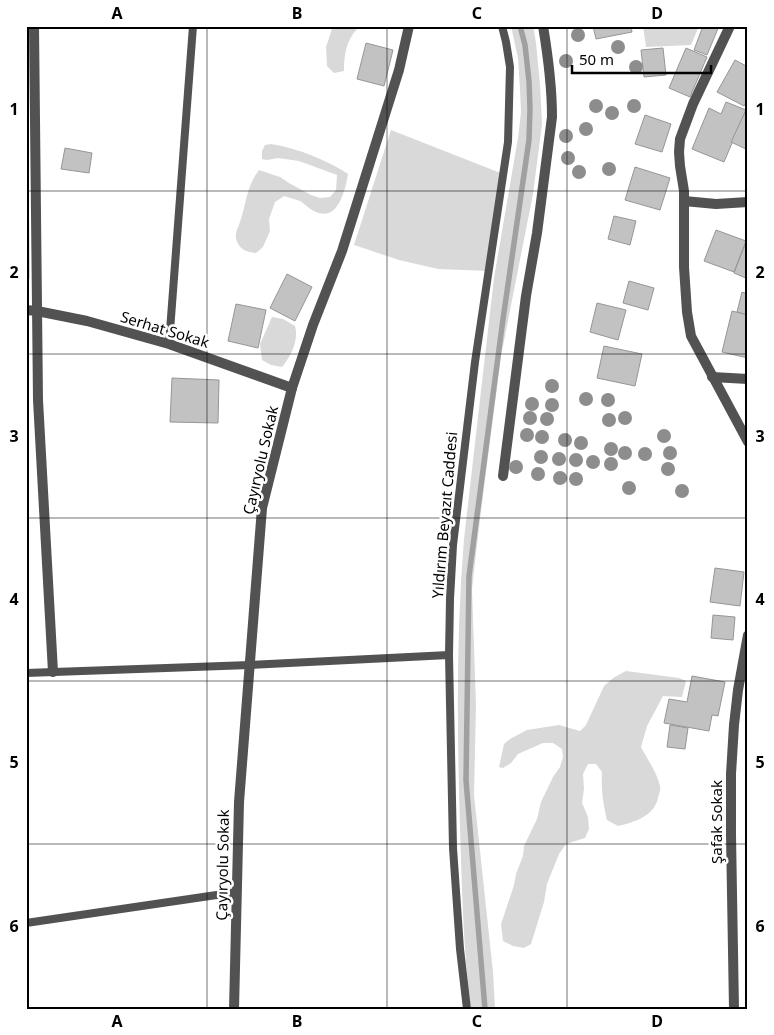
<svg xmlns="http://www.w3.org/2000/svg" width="774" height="1035" font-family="'Noto Sans',sans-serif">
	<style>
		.green { fill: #d9d9d9 }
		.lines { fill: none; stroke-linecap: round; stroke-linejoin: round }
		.stream { stroke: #a0a0a0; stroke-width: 5.5 }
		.building { fill: #c2c2c2; stroke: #969696 }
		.service { stroke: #525252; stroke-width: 8 }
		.minor { stroke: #525252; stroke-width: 10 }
		.tertiary { stroke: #525252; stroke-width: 10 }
		.tree { fill: #8d8d8d }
		.grid { fill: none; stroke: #000; stroke-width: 1; stroke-opacity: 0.55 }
		.labels { text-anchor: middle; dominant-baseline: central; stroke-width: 5; stroke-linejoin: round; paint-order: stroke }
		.street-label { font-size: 15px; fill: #000; stroke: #fff }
		.neatline { fill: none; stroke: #000; stroke-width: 2 }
		.grid-label { font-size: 16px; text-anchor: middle; font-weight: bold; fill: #000 }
	</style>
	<rect width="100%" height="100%" fill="#fff"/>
	<g class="green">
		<polygon points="26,26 30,277 26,287"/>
		<path d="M333 26H365L364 28 357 29C346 41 344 55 344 71L334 73 327 66 326 47Z"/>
		<path d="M511 26H533L536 43 540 85 542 124 533 194 501 356 480 519 472 589 476 705 474 795 493 972 495 1009H471C463 949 462 888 460 827 457 731 456 635 464 539L494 278 518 138 521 112 520 89 518 58Z"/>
		<polygon points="643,26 699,26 691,45 646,47"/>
		<polygon points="391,130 503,174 489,271 438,269 399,260 354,245"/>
		<path d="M271 144C297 148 327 160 348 174 345 192 337 225 312 210 308 208 304 203 300 201 295 199 289 198 284 196L275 202 269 219 270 231 263 247 256 253C246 252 238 249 236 238 235 232 238 228 240 222 246 204 247 185 259 170L280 177 289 183 311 195 320 198 330 197 336 190 337 175 299 161 278 158 267 160 262 159V151L265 145Z"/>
		<path d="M272 317 283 319 295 326C299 340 291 356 282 367L271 365 262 360 260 344Z"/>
		<path d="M626 671 679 678 686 681 682 697 663 696 647 726 641 747C647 759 657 772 660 786 661 790 659 794 658 798 654 816 635 822 618 826L607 820C603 803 601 790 602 772L596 764H588L583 774 584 789 582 803 588 817 589 829 585 838 566 844 559 854 547 884 544 902 531 944 524 948 513 946 503 941 501 924 514 885 516 874 523 856 524 846 537 819 541 802 553 777 560 767 563 757 562 749 553 743H543L518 754 511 763 503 768 499 767 504 744 510 739 527 730 559 725 580 731 586 725 604 686 613 678Z"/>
	</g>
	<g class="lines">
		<polyline class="stream" points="485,1009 466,780 469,576 503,319 529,140 530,109 529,81 525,45 520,26"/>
	</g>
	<g class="building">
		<polygon points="593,26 631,26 632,32 596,39"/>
		<polygon points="703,26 719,26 707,55 694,50"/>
		<polygon points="366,43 393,50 384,86 357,79"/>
		<polygon points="663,48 666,75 644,77 641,50"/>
		<polygon points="686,48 707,57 690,97 669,88"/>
		<polygon points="735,60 748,67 748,100 744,106 717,92"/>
		<polygon points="726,102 746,110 724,162 692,149 709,108 721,114"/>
		<polygon points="746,110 748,111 748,150 731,142"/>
		<polygon points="645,115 671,124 662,152 635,144"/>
		<polygon points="65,148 92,153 89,173 61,169"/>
		<polygon points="635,167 670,178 660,210 625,200"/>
		<polygon points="614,216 636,221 630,245 608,239"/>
		<polygon points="716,230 746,241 734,272 704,261"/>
		<polygon points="748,237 748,279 734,273"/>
		<polygon points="287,274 312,287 295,321 270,308"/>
		<polygon points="629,281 654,288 648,310 623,303"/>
		<polygon points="742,292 748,294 748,315 737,312"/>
		<polygon points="597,303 626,310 618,340 590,332"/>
		<polygon points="236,304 266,310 258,348 228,341"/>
		<polygon points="732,311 748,315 748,358 722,352"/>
		<polygon points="604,346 642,354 635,386 597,378"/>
		<polygon points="172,378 219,380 218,423 170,422"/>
		<polygon points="715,568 744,572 740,606 710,602"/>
		<polygon points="713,615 735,617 733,640 711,638"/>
		<polygon points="692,676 725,682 718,716 712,715 709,731 664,723 669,699 687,702"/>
		<polygon points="670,725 688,728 685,749 667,747"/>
	</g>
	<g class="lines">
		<g class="service">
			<polyline points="169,344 193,26"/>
			<polyline points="26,673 250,665 449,655"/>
			<polyline points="26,923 237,892"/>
			<polyline points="467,1009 460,949 453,848 449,655 450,599 453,545 475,362 508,142 510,67 506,42 502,26"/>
		</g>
		<g class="minor">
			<polyline points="34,26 38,400 53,672"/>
			<polyline points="684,201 716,204 748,202"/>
			<polyline points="26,310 37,311 87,321 169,344 292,388"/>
			<path d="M503 476 526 296 537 233 552 117C552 87 548 56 543 26"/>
			<polyline points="234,1009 239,802 262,508 292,388 313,325 342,251 399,70 409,26"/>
			<polyline points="734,1009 731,835 731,774 734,725 738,690 748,635"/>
		</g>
		<g class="tertiary">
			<polyline points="730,26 693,104 680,139 679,152 680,166 684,191 684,267 687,312 691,336 748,442"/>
			<polyline points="712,377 748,379"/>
		</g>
	</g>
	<g class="tree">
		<circle cx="578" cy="35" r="7"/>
		<circle cx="618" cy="47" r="7"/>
		<circle cx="566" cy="61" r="7"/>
		<circle cx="636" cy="67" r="7"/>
		<circle cx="596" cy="106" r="7"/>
		<circle cx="634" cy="106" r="7"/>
		<circle cx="612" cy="113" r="7"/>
		<circle cx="586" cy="129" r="7"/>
		<circle cx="566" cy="136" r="7"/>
		<circle cx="568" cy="158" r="7"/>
		<circle cx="609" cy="169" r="7"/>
		<circle cx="579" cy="172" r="7"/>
		<circle cx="552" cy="386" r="7"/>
		<circle cx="586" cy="399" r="7"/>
		<circle cx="608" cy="400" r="7"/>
		<circle cx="532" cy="404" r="7"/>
		<circle cx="552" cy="405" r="7"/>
		<circle cx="530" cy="418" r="7"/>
		<circle cx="625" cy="418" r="7"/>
		<circle cx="547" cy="419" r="7"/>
		<circle cx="609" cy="420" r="7"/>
		<circle cx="527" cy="435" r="7"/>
		<circle cx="664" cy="436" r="7"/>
		<circle cx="542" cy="437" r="7"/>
		<circle cx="565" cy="440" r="7"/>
		<circle cx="581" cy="443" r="7"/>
		<circle cx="611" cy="449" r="7"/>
		<circle cx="625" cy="453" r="7"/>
		<circle cx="670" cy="453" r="7"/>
		<circle cx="645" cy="454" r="7"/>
		<circle cx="541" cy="457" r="7"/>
		<circle cx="559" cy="459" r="7"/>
		<circle cx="576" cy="460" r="7"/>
		<circle cx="593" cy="462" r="7"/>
		<circle cx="611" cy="464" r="7"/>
		<circle cx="516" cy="467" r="7"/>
		<circle cx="668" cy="469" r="7"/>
		<circle cx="538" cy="474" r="7"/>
		<circle cx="560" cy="478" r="7"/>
		<circle cx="576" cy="479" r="7"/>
		<circle cx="629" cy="488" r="7"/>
		<circle cx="682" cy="491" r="7"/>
	</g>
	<path class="grid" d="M207 26V1009M387 26V1009M567 26V1009M26 191H748M26 354H748M26 518H748M26 681H748M26 844H748"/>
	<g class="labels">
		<g class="street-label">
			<text transform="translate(165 329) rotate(17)">Serhat Sokak</text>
			<text transform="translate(260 460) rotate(-77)">Çayıryolu Sokak</text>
			<text transform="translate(444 515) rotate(-85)">Yıldırım Beyazıt Caddesi</text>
			<text transform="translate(716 822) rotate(-90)">Şafak Sokak</text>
			<text transform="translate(222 865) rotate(-89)">Çayıryolu Sokak</text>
		</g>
	</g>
	<rect width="774" height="1035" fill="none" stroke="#ffffff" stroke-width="55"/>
	<path d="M572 65v8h139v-8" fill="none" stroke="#000000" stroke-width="2.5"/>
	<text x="579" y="65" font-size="15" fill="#000000" stroke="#ffffff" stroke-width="4" paint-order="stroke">50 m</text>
	<rect x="28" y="28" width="718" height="980" class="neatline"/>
	<g class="grid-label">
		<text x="117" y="19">A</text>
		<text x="297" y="19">B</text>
		<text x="477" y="19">C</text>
		<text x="657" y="19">D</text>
		<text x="14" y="115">1</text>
		<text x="760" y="115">1</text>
		<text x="14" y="278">2</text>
		<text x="760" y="278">2</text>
		<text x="14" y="442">3</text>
		<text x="760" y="442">3</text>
		<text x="14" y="605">4</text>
		<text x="760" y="605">4</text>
		<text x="14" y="768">5</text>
		<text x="760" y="768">5</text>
		<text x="14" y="932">6</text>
		<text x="760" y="932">6</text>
		<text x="117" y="1027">A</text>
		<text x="297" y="1027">B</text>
		<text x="477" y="1027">C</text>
		<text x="657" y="1027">D</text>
	</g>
</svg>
